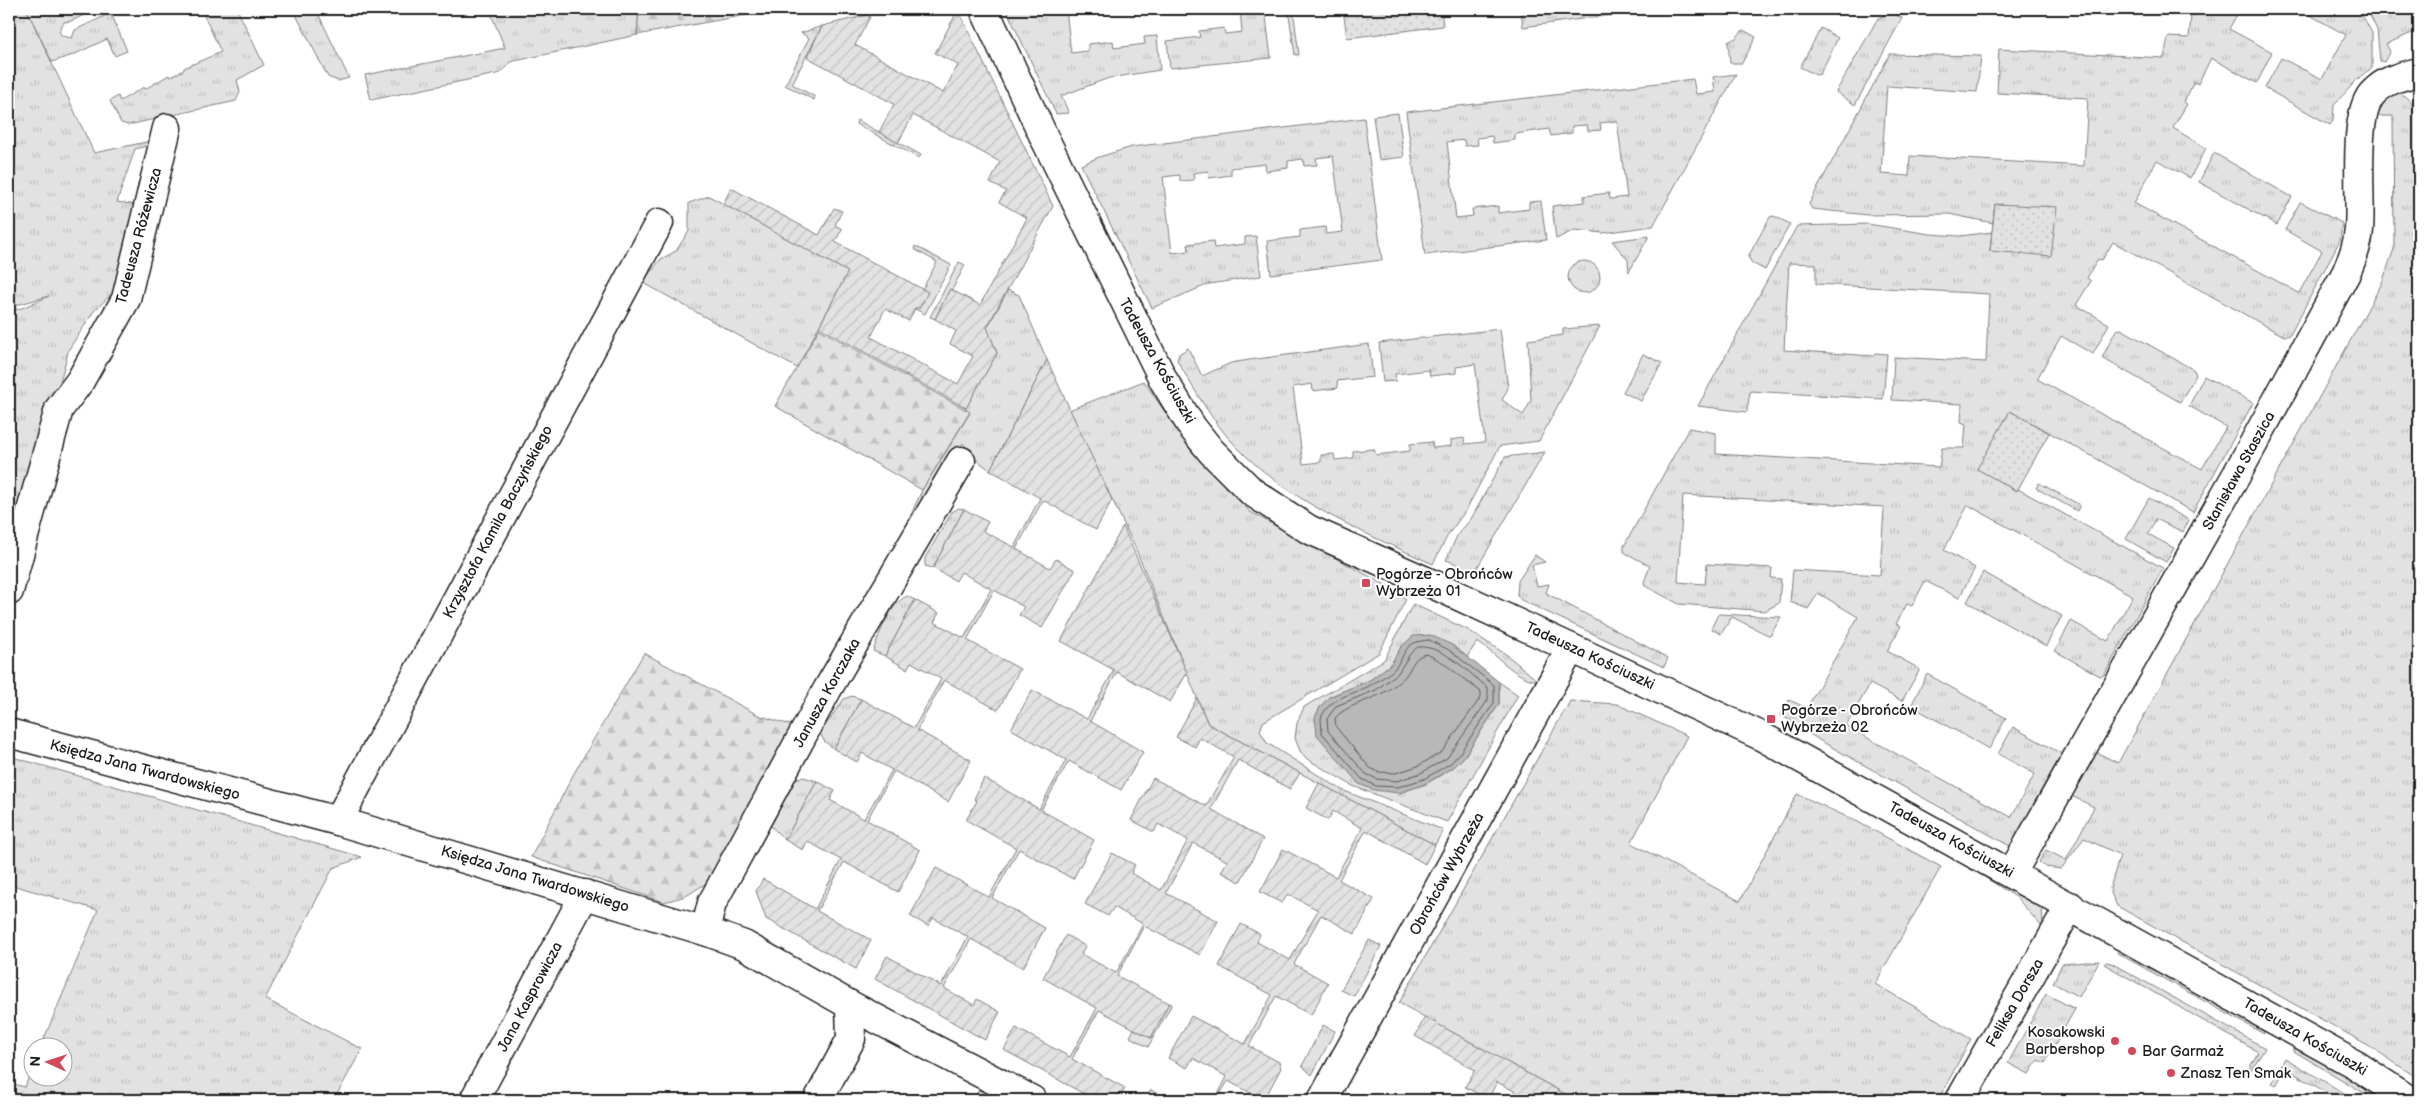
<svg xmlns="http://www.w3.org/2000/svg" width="2428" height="1109" font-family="'Balsamiq Sans',sans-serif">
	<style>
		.grass { fill: url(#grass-tufts); stroke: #7f7f7f }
		.forest { fill: url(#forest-firs); stroke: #7f7f7f }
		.park { fill: url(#park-dots); stroke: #7f7f7f }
		.garden { fill: url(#garden-furrows); stroke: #7f7f7f }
		.water { fill: #b8b8b8; stroke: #7a7a7a }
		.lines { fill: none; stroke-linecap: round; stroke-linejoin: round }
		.shore { stroke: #5a5a5a; stroke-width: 1 }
		.street-casing { stroke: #1c1c1c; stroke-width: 31 }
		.street { stroke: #fff; stroke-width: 28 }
		.poi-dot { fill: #d1495b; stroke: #fff; stroke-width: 2 }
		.labels { text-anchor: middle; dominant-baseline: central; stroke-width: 4; stroke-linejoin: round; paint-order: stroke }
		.street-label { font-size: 15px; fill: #1c1c1c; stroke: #fff }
		.poi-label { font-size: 15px; fill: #1c1c1c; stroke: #fff; text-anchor: start }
	</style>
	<defs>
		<pattern id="grass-tufts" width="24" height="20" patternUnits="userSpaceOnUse" patternTransform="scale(1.25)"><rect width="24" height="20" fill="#e2e2e2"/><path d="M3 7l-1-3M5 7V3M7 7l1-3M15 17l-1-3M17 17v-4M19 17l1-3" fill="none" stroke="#c1c1c1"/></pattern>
		<pattern id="forest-firs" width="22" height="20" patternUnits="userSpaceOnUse" patternTransform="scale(1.25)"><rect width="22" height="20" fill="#e2e2e2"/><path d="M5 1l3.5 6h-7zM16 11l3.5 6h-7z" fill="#c1c1c1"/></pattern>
		<pattern id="park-dots" width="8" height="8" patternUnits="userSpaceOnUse" patternTransform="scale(1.25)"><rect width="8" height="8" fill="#e2e2e2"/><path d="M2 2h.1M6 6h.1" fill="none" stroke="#c1c1c1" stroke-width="1.8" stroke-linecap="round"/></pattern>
		<pattern id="garden-furrows" width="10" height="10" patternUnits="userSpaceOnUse" patternTransform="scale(1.25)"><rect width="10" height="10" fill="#e2e2e2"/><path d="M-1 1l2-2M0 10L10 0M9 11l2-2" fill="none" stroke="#c1c1c1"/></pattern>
	</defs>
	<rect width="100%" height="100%" fill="#fff"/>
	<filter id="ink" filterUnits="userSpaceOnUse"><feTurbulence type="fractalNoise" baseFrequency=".02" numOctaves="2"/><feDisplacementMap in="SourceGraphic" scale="10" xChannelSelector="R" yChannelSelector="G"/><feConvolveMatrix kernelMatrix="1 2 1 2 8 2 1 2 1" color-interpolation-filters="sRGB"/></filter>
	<g filter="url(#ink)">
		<g class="grass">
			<polygon points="9,9 97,9 71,21 64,22 59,31 62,36 72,38 75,30 111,13 127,51 115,56 107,39 73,55 52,62 28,12 94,153 156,140 159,143 135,149 117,202 131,204 147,210 116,290 94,311 69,349 9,567 9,311 22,308 49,296 9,307"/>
			<polygon points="201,9 237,9 264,65 237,80 240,92 236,101 128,125 121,123 110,101 118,96 120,101 144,87 145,89 169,75 170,77 184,70 184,68 221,52"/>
			<polygon points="293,9 316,9 349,78 338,81 328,77"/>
			<polygon points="489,9 639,9 637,35 510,62 501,73 371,100 365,75 505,48"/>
			<polygon points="1006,9 1066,9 1071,53 1088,51 1088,44 1113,41 1114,48 1145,44 1144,37 1157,36 1160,70 1109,78 1061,96 1069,113 1056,114"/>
			<polygon points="1240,9 1265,9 1271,58 1170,68 1167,41 1200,37 1199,31 1224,28 1225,34 1242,32"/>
			<polygon points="1288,9 1293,9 1299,55 1295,55"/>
			<polygon points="1521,9 1632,9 1633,12 1523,27"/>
			<polygon points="2185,9 2240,9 2229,29 2272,52 2257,83 2211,58 2198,84 2194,82 2184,102 2187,104 2173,128 2206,148 2190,178 2157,160 2134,203 2299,293 2322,251 2285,230 2300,202 2342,223 2340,240 2290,335 2284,336 2113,242 2102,260 2098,259 2087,278 2091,281 2076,305 2109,324 2093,354 2061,336 2037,379 2202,469 2226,427 2189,406 2204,376 2253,403 2193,512 2010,411 1978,469 2016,491 2018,489 2163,568 2104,675 2100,676 2055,651 2071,621 2108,641 2133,596 1968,505 1944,550 1975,568 1959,598 1925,581 1912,606 1907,604 1896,624 1901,626 1887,651 1918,668 1919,671 1902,701 1870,684 1846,726 2011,817 2035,774 1998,754 2013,727 2062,754 2010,846 1819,740 1781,715 1789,700 1807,708 1858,617 1818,593 1808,609 1790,602 1793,570 1880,575 1884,507 1683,495 1678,582 1705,584 1707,564 1772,568 1771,578 1781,579 1779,603 1765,611 1679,604 1645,586 1644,582 1650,566 1624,552 1624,546 1689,428 1716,433 1716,454 1939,467 1942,448 1964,448 1966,424 1961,422 1962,404 1892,400 1894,357 1986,362 1989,294 1816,284 1816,264 1789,263 1784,350 1874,356 1875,353 1887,354 1883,399 1750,391 1747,412 1698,406 1797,226 1868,224 1930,234 1960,236 1992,232 1990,251 1995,204 1993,223 1949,214 1868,215 1812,209 1809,204 1890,54 1981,56 1977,92 1887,86 1881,174 1909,176 1910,156 2084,166 2088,98 1997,93 1999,49 2164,58 2168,37 2189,38 2191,16 2184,15"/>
			<path d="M2299 9H2359L2372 33V68C2354 79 2349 91 2334 104L2333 121 2330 125 2265 88 2281 58 2322 79 2346 35Z"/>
			<polygon points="2367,9 2419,9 2419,30 2386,44 2390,51 2384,62 2380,61 2377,30"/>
			<polygon points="1892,13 1902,18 1855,105 1836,92 1878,18"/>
			<polygon points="822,26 792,84 815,97 814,100 785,85 809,38 801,33"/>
			<polygon points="1821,28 1838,38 1820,74 1816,75 1800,67"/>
			<polygon points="1743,30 1756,37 1742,63 1730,63 1728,42 1736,38"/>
			<polygon points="1736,74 1653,226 1603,233 1575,230 1556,239 1552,206 1584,202 1584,196 1609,193 1610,199 1627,197 1617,121 1600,123 1601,130 1588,131 1587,125 1572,126 1572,133 1551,136 1549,129 1515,134 1515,140 1493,143 1492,136 1477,138 1478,145 1465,146 1464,140 1447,142 1456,218 1473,216 1472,209 1498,206 1498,213 1529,209 1529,202 1541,201 1546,240 1425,255 1406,112 1693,79 1696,94 1715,92 1713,77"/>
			<path d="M2394 91C2416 99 2415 111 2419 132V1079L2368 1045 2117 906 2111 893 2110 888 2120 855 2084 838 2061 869 2046 867 2039 862 2046 850 2066 860 2094 807 2072 796 2096 752 2118 763 2382 283 2394 249 2393 116H2372L2373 108Z"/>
			<polygon points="1398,113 1404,157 1379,160 1373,116"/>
			<polygon points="1364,118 1382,260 1271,274 1267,241 1300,237 1300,230 1325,227 1326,234 1343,232 1333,156 1316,158 1317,165 1304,166 1303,159 1288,161 1288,168 1266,171 1265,164 1231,168 1231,175 1209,178 1208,171 1193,173 1194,180 1180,181 1180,175 1163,177 1172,253 1189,251 1188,244 1213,241 1214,248 1245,244 1245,237 1256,236 1261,276 1209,284 1152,308 1081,165 1099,157 1132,147"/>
			<polygon points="857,120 921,155 919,158 856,124"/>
			<polygon points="2214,153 2292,197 2277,225 2199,182"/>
			<polygon points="709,196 848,272 797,368 642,282 661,259 676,251 689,231 689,203"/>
			<polygon points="1774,216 1790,224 1765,270 1752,263 1748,257 1770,217"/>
			<polygon points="1649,236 1629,272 1628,260 1612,241"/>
			<polygon points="915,246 951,265 925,314 915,309 928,292 922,290 937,262 914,249"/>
			<circle cx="1584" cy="277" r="16"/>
			<polygon points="959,262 965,265 952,290 950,289 935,319 930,317"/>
			<polygon points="1008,290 1019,295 1047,360 990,470 974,458 963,443 907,528 906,526 922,490 970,413 966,410 966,408 997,353 987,328"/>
			<path d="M1600 326 1539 441 1500 446 1466 510 1448 535 1433 564C1362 532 1289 502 1235 445 1211 420 1194 389 1177 360L1179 354 1188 348 1202 376 1231 363 1249 360 1369 344 1373 377 1337 381 1338 388 1313 391 1312 384 1293 387 1303 464 1321 462V455L1334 454 1335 460 1353 458V451L1374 449 1376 455 1410 451V444L1432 442 1433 448 1451 446V440L1464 438 1465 444 1485 442 1475 364 1456 367V373L1430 376 1429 370 1395 374 1396 381 1383 382 1379 343 1500 329 1508 388 1502 400 1523 415 1531 401 1528 340 1563 335V329Z"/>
			<polygon points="2121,329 2194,370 2196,375 2180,402 2102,358 2116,330"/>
			<polygon points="1643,354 1662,363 1641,401 1623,392"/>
			<polygon points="1144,381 1192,452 1250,512 1393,589 1406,599 1379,653 1263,722 1260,731 1267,743 1342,790 1443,830 1435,845 1208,724 1135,547 1069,410"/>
			<path d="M1545 452 1477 568C1469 576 1464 576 1454 572L1457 564 1446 560 1458 534 1471 519 1505 457Z"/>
			<polygon points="2039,483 2080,505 2077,511 2036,488"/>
			<polygon points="2149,498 2189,520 2183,532 2156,519 2148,534 2174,548 2166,562 2126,539"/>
			<polygon points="959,508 964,509 933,568 925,566 925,558 952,512"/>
			<polygon points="1535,555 1545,562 1532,565 1537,586 1549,584 1546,593 1668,658 1664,667 1521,600 1517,595 1518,581"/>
			<polygon points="1983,572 2062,616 2046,646 1967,602"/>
			<path d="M907 596 915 600 885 656 873 651C880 633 889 605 907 596Z"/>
			<path d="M1413 604 1468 630 1507 655 1538 681C1514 678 1497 654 1477 642L1467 657 1452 645 1401 647 1391 664 1370 680 1329 697 1399 793 1426 784 1454 767 1464 757 1499 704V682L1518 695 1447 822 1353 786 1307 759 1300 751 1295 738 1297 723 1304 707 1384 660Z"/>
			<polygon points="1718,614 1781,617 1770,636 1732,617 1721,634 1711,629"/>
			<polygon points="1927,674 2006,718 1989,749 1911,706"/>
			<polygon points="852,696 861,699 834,749 824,741 820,733 844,699"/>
			<polygon points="1570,701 1617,704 1687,736 1631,843 1740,901 1797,794 1858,822 1941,867 1875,984 1971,1039 1938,1100 1818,1100 1805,1093 1788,1094 1784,1100 1576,1100 1399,1003"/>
			<polygon points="9,756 362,857 333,868 265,999 362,1049 334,1100 9,1100 9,1083 25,1087 32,1068 32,1076 62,1076 62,1046 41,1046 98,910 9,884"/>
			<polygon points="803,777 817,781 785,840 770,825 769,818 793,779"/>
			<polygon points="1983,872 2042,906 2043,928 2016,897 1978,873"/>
			<polygon points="1369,940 1381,946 1354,996 1341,990"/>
			<polygon points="2120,948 2262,1027 2264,1034 2117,953"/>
			<polygon points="2099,961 2079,997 2053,983 2062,964"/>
			<polygon points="2106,962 2111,963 2265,1048 2251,1071 2249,1069 2258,1052 2104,964"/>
			<polygon points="2046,994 2075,1009 2045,1063 2038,1060 2029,1074 2008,1063"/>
			<polygon points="1169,1003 1172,1004 1148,1047 1130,1037 1134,1029 1151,1038"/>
			<polygon points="1323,1025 1335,1031 1312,1075 1302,1066"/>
			<polygon points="2300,1047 2386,1100 2376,1100 2292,1050"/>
			<polygon points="2285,1058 2349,1096 2355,1100 2339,1100 2285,1068 2276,1086 2272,1084"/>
			<polygon points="979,1090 997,1100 973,1100"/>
		</g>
		<g class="forest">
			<polygon points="639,9 779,9 637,35"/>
			<polygon points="819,329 970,412 922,490 775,406"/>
			<polygon points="644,653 758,715 797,727 705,884 686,896 664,902 531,857 573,775"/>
		</g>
		<g class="park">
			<polygon points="1343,9 1441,9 1443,26 1347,38"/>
			<polygon points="1995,204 2057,207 2051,256 1990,251"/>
			<polygon points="2010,411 2049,433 2017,491 1977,469"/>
		</g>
		<g class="garden">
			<polygon points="958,10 1053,206 987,327 997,353 966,408 819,327 848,272 723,204 731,188 819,235 834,208 842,211 835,225 842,229 835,242 928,292 920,308 915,308 909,321 885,309 871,337 958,384 973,356 950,344 956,331 935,319 950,289 980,305 1027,218 999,202 1006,191 990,183 1000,162 913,115 898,143 879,132 894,104 807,57 822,26 867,15 870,17 855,45 943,93 958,65 935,53"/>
			<polygon points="1047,360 1112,500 1096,530 1043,500 1016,549 1050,568 1056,559 1075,570 1042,628 1019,615 1024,607 994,590 967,640 1020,669 998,710 944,680 917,730 971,760 948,802 894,771 867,820 920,850 898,892 844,862 817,911 871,940 856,969 766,919 756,891 763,879 815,909 841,860 807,841 803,850 785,840 817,781 835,791 830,800 864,819 892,770 862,753 857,762 834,749 861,699 914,728 941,679 911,662 907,669 885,656 915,600 939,613 934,622 964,638 991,589 961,572 956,581 933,568 964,509 988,522 983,531 1014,547 1040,498 990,470"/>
			<polygon points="1123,526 1187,673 1170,702 1117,672 1090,721 1143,752 1121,790 1069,761 1041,810 1094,840 1073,879 1019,849 992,898 1045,928 1023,968 971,939 944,988 974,1005 977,999 1000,1012 985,1040 875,979 887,956 941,986 968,937 933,918 928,926 910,916 936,868 989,897 1016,848 966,820 977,801 974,799 984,778 1039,809 1066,760 1011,729 1032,690 1087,719 1114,670 1061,641"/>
			<polygon points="1197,698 1208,724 1300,773 1290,789 1238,760 1211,809 1263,839 1240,882 1221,872 1227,861 1193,843 1166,893 1218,921 1200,955 1144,926 1117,976 1169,1003 1151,1038 1099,1010 1072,1059 1125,1088 1119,1100 1095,1100 1004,1050 1016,1028 1070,1057 1097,1008 1043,978 1066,935 1085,946 1081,954 1116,973 1143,924 1114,907 1108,916 1085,904 1112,853 1135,865 1131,873 1161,890 1188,840 1158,824 1154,832 1131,820 1153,778 1206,806 1234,757 1200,738 1195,747 1176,737"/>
			<polygon points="1319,783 1435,845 1425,864 1366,830 1339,880 1374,899 1355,934 1321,915 1294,964 1328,983 1311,1015 1276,996 1249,1046 1279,1062 1281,1068 1264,1100 1228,1081 1217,1100 1215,1100 1227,1077 1193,1058 1187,1068 1168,1058 1191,1016 1245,1044 1272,995 1219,966 1241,924 1260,934 1257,942 1290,960 1318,910 1288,894 1282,903 1260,892 1283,849 1336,877 1362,828 1333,811 1328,820 1306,808"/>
			<polygon points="1425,1017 1576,1100 1531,1100 1497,1082 1488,1099 1465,1087 1475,1070 1415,1036"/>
			<polygon points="1151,1090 1169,1100 1145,1100"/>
		</g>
		<polygon class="water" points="1430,635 1452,645 1499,682 1499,704 1464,757 1454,767 1425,784 1399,793 1374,790 1359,784 1317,735 1315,717 1320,707 1329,697 1370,680 1391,664 1401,647 1413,636"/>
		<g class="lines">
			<g class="shore">
				<path d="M1429 640 1449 650 1494 685V703L1459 754 1451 763 1424 779 1398 787 1376 786 1362 779 1322 733 1321 718C1331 694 1355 696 1374 683 1381 679 1391 673 1396 667 1408 650 1404 642 1429 640Z"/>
				<path d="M1418 647C1444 645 1469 673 1488 688V700L1447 758 1421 773 1397 781 1377 779 1366 774 1328 731 1327 719 1336 706 1376 690 1398 673 1410 654Z"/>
				<path d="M1427 654 1442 662 1481 692V697L1442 752 1418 766 1396 773 1379 772 1370 768 1336 727 1335 718C1347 704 1375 700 1391 688 1396 684 1402 681 1406 675 1413 666 1414 655 1427 654Z"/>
			</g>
			<defs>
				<g id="street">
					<polyline points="984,9 1044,137 1164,381 1192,427 1211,451 1252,492 1308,529 1437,586 1759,735 2356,1065 2409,1100"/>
					<polyline points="9,591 59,409 80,381 126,299 167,128"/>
					<polyline points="9,733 338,821 705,931 744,945 850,1005 1032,1100"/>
					<polyline points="338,821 659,223"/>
					<path d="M2012 873 2237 474 2346 273C2352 259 2358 245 2359 229 2362 197 2352 118 2372 94 2384 80 2402 76 2419 72"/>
					<polyline points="705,931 712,903 827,690 961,461"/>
					<polyline points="474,1100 585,894"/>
					<polyline points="818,1100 851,1039 850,1005"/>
					<polyline points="1322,1100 1571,648"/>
					<polyline points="1960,1100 2070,906"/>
				</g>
			</defs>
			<use href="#street" class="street-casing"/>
			<use href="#street" class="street"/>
		</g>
	</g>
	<g class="poi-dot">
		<rect x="1361" y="578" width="10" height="10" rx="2.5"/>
		<rect x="1766" y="714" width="10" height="10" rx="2.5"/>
		<circle cx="2115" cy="1041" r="5"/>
		<circle cx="2132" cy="1051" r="5"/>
		<circle cx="2171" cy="1073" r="5"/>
	</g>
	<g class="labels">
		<g class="street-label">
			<text transform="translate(139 236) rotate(-75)">Tadeusza Różewicza</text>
			<text transform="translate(1157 361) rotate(61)">Tadeusza Kościuszki</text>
			<text transform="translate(2239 471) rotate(-61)">Stanisława Staszica</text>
			<text transform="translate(498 522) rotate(-62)">Krzysztofa Kamila Baczyńskiego</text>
			<text transform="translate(1590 656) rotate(25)">Tadeusza Kościuszki</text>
			<text transform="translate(827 693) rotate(-61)">Janusza Korczaka</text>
			<text transform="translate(145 770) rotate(15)">Księdza Jana Twardowskiego</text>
			<text transform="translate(1951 840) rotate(29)">Tadeusza Kościuszki</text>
			<text transform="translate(1447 874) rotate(-61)">Obrońców Wybrzeża</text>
			<text transform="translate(535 879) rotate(17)">Księdza Jana Twardowskiego</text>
			<text transform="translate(530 997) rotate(-62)">Jana Kasprowicza</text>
			<text transform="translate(2015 1003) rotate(-60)">Feliksa Dorsza</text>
			<text transform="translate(2305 1037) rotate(30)">Tadeusza Kościuszki</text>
		</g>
		<g class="poi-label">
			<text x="1376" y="574">Pogórze - Obrońców<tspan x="1376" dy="17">Wybrzeża 01</tspan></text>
			<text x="1781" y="710">Pogórze - Obrońców<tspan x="1781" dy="17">Wybrzeża 02</tspan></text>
			<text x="2105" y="1032" text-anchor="end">Kosakowski<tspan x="2105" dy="17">Barbershop</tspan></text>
			<text x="2142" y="1051">Bar Garmaż</text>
			<text x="2181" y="1073">Znasz Ten Smak</text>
		</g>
	</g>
	<rect width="2428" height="1109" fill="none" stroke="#fff" stroke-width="30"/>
	<rect x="15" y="15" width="2398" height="1079" fill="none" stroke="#1c1c1c" stroke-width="2" filter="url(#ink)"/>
	<g transform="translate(48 1062) rotate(273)"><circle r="24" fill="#ffffff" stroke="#a4a4a4"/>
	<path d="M0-4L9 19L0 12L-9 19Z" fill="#d1495b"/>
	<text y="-8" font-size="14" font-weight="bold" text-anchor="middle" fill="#1c1c1c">N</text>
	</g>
</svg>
